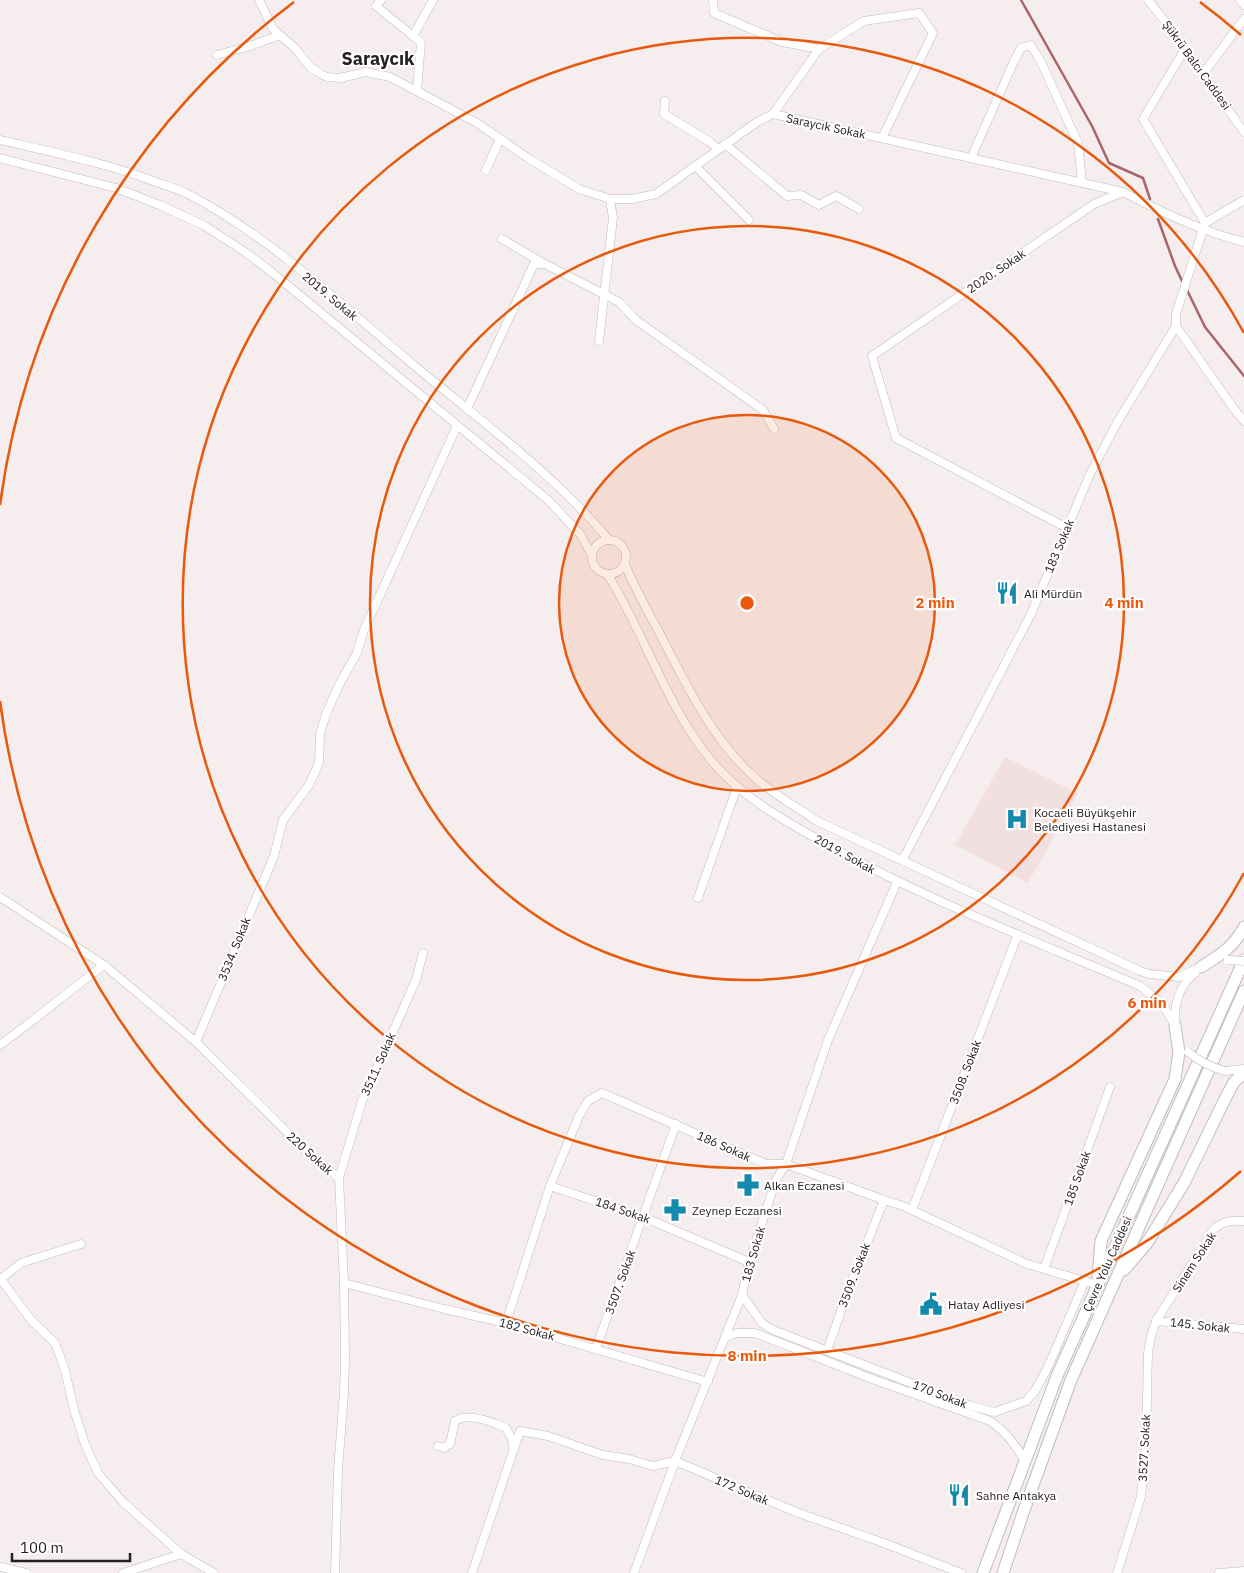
<svg xmlns="http://www.w3.org/2000/svg" width="1244" height="1573" font-family="'IBM Plex Sans',sans-serif">
	<style>
		.built { fill: #f2e0e1 }
		.lines { fill: none; stroke-linecap: round; stroke-linejoin: round }
		.stream { stroke: #aa656a; stroke-width: 2.5 }
		.minor-casing { stroke: #c2bbbb; stroke-width: 9 }
		.highway-casing { stroke: #c2bbbb; stroke-width: 13 }
		.minor { stroke: #fff; stroke-width: 8 }
		.highway { stroke: #fff; stroke-width: 11 }
		.minor-bridge-casing { stroke: #c2bbbb; stroke-width: 9; stroke-linecap: butt }
		.minor-bridge { stroke: #fff; stroke-width: 8 }
		.ring { fill: none; stroke: #e8590c; stroke-width: 2.5 }
		.labels { text-anchor: middle; dominant-baseline: central; stroke-width: 4.5; stroke-linejoin: round; paint-order: stroke }
		.street-label { font-size: 12px; fill: #232020; stroke: #fffdfd }
		.poi-label { font-size: 12px; fill: #232020; stroke: #fffdfd; text-anchor: start }
		.district-label { font-size: 18px; font-weight: bold; fill: #232020; stroke: #fffdfd }
		.centre { fill: #e8590c; stroke: #fffdfd; stroke-width: 2.5 }
		.ring-label { font-size: 15px; text-anchor: middle; font-weight: bold; fill: #e8590c; stroke: #fffdfd; stroke-width: 4.5; stroke-linejoin: round; paint-order: stroke }
	</style>
	<rect width="100%" height="100%" fill="#f6eeee"/>
	<polygon class="built" points="1005,757 1078,793 1028,883 955,845"/>
	<g class="lines">
		<g class="stream">
			<polyline points="1021,0 1092,126 1109,163 1143,178 1150,199"/>
			<polyline points="1158,219 1175,266 1183,283"/>
			<polyline points="1187,290 1205,327 1244,376"/>
		</g>
		<defs>
			<g id="minor">
				<path d="M259 0 273 29 295 48 311 68 321 74 327 77 340 78 366 72 390 77 477 123 528 158 579 189 610 199H632L656 194 757 122 773 114 1123 192C1162 212 1201 231 1244 242"/>
				<polyline points="381,0 376,6 413,36"/>
				<polyline points="713,0 714,13 782,42 819,49 773,114"/>
				<polyline points="1148,0 1168,25 1244,132"/>
				<polyline points="1240,0 1244,5"/>
				<polyline points="819,49 864,21 919,13 933,33 882,138"/>
				<polyline points="217,55 250,46 280,35"/>
				<polyline points="1203,74 1244,19"/>
				<polyline points="417,91 421,42 413,36 433,0"/>
				<polyline points="665,101 664,114 710,142 718,149"/>
				<path d="M0 140C52 152 106 163 156 182 167 186 178 189 188 194 272 238 343 306 416 367 482 422 554 474 609 540"/>
				<polyline points="725,144 787,196 801,195 819,205 836,196 859,209"/>
				<polyline points="0,158 116,188 162,206 205,226 245,252 274,274 548,500 581,535 592,556"/>
				<polyline points="971,158 1015,59 1021,48 1031,45 1041,62 1078,143 1082,183"/>
				<polyline points="695,166 749,220"/>
				<polyline points="486,170 500,139"/>
				<polyline points="1205,223 1244,200"/>
				<polyline points="502,239 543,263"/>
				<polyline points="1176,326 1234,409 1244,421"/>
				<polyline points="599,341 613,218 610,199"/>
				<polyline points="467,409 534,264 545,264 619,302 636,320 763,410 774,429"/>
				<polyline points="1067,528 896,438 872,356 1094,204 1123,192"/>
				<circle cx="609" cy="557" r="17"/>
				<path d="M625 564C634 587 647 610 659 632 685 682 710 736 752 775 771 793 795 806 817 821L1140 971 1149 974 1179 977 1201 967"/>
				<path d="M608 575C645 635 665 703 710 759 739 795 781 819 821 841 923 899 1033 940 1140 986 1159 1000 1165 1006 1175 1026"/>
				<polyline points="903,859 1031,614 1090,474 1118,421 1176,326 1176,314 1205,223 1143,119 1185,49"/>
				<polyline points="0,897 104,965 196,1042 310,1155 339,1178"/>
				<polyline points="698,898 737,787"/>
				<path d="M1175 1023C1174 1003 1179 986 1195 973"/>
				<polyline points="196,1042 274,856 283,820 309,785 319,763 320,734 326,714 340,683 357,653 364,630 457,426"/>
				<path d="M0 1045C36 1019 69 991 104 965"/>
				<polyline points="1225,1071 1244,1069"/>
				<polyline points="550,1186 643,1217 749,1262"/>
				<polyline points="912,1210 1018,934"/>
				<polyline points="1044,1269 1110,1087"/>
				<polyline points="0,1278 31,1320 55,1343 64,1367 75,1413 85,1444 98,1473 123,1502 181,1554"/>
				<polyline points="1,1279 21,1263 81,1244"/>
				<polyline points="344,1283 444,1309 506,1323 708,1382"/>
				<polyline points="742,1295 762,1323 773,1330 971,1406 995,1412 1026,1401 1035,1391 1047,1369 1085,1281"/>
				<polyline points="1156,1321 1244,1329"/>
				<polyline points="506,1323 550,1186 579,1116 588,1101 602,1093 766,1164 786,1164 884,1200 903,1206 1027,1264 1098,1285"/>
				<path d="M726 1337 737 1333H755L875 1380 990 1421C1006 1432 1015 1444 1025 1461"/>
				<polyline points="596,1348 676,1124"/>
				<polyline points="827,1351 848,1291 884,1200"/>
				<path d="M438 1446 444 1448 450 1444 455 1421C468 1412 493 1422 506 1428L512 1439 513 1447"/>
				<polyline points="0,1567 26,1573"/>
				<polyline points="123,1573 181,1554 214,1573"/>
				<polyline points="335,1573 338,1470 344,1392 345,1359 344,1283 339,1178 362,1101 416,980 423,953"/>
				<polyline points="472,1573 520,1431 548,1436 603,1455 629,1459 653,1466 675,1461 796,1512 881,1542 961,1573"/>
				<polyline points="634,1573 675,1461 742,1295 749,1262 776,1180 786,1164 828,1040 897,882"/>
				<path d="M1117 1573 1141 1497 1146 1446 1148 1353 1151 1336 1156 1321 1214 1229C1223 1221 1232 1220 1244 1221"/>
				<polyline points="1219,1573 1244,1571"/>
			</g>
			<g id="highway">
				<path d="M1201 967C1219 956 1235 946 1244 927"/>
				<polyline points="1124,1270 1147,1243 1184,1183 1226,1097 1234,1082 1244,1073"/>
				<polyline points="1098,1277 1101,1241 1175,1079 1179,1052 1175,1026"/>
				<polyline points="983,1573 1057,1376 1244,960"/>
				<polyline points="1003,1573 1023,1513 1071,1380 1244,991"/>
			</g>
		</defs>
		<use href="#minor" class="minor-casing"/>
		<use href="#highway" class="highway-casing"/>
		<use href="#minor" class="minor"/>
		<use href="#highway" class="highway"/>
		<defs>
			<g id="minor-bridge">
				<polyline points="1228,960 1244,961"/>
				<path d="M1188 1052C1200 1062 1210 1067 1225 1071"/>
			</g>
		</defs>
		<use href="#minor-bridge" class="minor-bridge-casing"/>
		<use href="#minor-bridge" class="minor-bridge"/>
	</g>
	<circle cx="747" cy="603" r="188" fill="#e8590c" fill-opacity=".12"/>
	<g class="ring">
		<circle cx="747" cy="603" r="188"/>
		<circle cx="747" cy="603" r="377"/>
		<path d="M1244 873A565 565 0 1 1 1244 333"/>
		<path d="M1241 1171A753 753 0 0 1 0 701M0 505A753 753 0 0 1 294 2M1200 2A753 753 0 0 1 1241 35"/>
	</g>
	<defs>
		<symbol id="restaurant-bare" viewBox="-9 -9 18 18"><path d="M-5-6h1v4h1v-4h1v4h1v-4h1v5L-1.5 .5V6h-2V.5L-5-1ZM5-6V6H3V1.5H1.5Q1.5-4 5-6Z" fill="#1389ad" stroke="#fffdfd" stroke-width="2.5" paint-order="stroke"/></symbol>
		<symbol id="hospital-bare" viewBox="-9 -9 18 18"><path d="M-5-5h3v3.5h4V-5h3V5h-3V1.5h-4V5h-3Z" fill="#1389ad" stroke="#fffdfd" stroke-width="2.5" paint-order="stroke"/></symbol>
		<symbol id="pharmacy-bare" viewBox="-9 -9 18 18"><path d="M-2-6h4v4h4v4h-4v4h-4v-4h-4v-4h4Z" fill="#1389ad" stroke="#fffdfd" stroke-width="2.5" paint-order="stroke"/></symbol>
		<symbol id="civic-bare" viewBox="-9 -9 18 18"><path d="M-.6-6.5H3V-4.5H.6V-3L4-1V1h2V6H-6V1h2V-1L-.6-3ZM-1.2 2.5V6h2.4V2.5Z" fill="#1389ad" stroke="#fffdfd" stroke-width="2.5" paint-order="stroke"/></symbol>
	</defs>
	<g fill-rule="evenodd">
		<use href="#restaurant-bare" x="991" y="577" width="32" height="32"/>
		<use href="#hospital-bare" x="1001" y="803" width="32" height="32"/>
		<use href="#pharmacy-bare" x="732" y="1169" width="32" height="32"/>
		<use href="#pharmacy-bare" x="659" y="1194" width="32" height="32"/>
		<use href="#civic-bare" x="915" y="1288" width="32" height="32"/>
		<use href="#restaurant-bare" x="943" y="1479" width="32" height="32"/>
	</g>
	<g class="labels">
		<g class="street-label">
			<text transform="translate(1197 65) rotate(54)">Şükrü Balcı Caddesi</text>
			<text transform="translate(826 126) rotate(12)">Saraycık Sokak</text>
			<text transform="translate(996 271) rotate(-34)">2020. Sokak</text>
			<text transform="translate(330 296) rotate(40)">2019. Sokak</text>
			<text transform="translate(1059 546) rotate(-67)">183 Sokak</text>
			<text transform="translate(845 854) rotate(29)">2019. Sokak</text>
			<text transform="translate(234 949) rotate(-68)">3534. Sokak</text>
			<text transform="translate(378 1064) rotate(-66)">3511. Sokak</text>
			<text transform="translate(965 1072) rotate(-69)">3508. Sokak</text>
			<text transform="translate(724 1146) rotate(24)">186 Sokak</text>
			<text transform="translate(310 1153) rotate(42)">220 Sokak</text>
			<text transform="translate(1077 1178) rotate(-70)">185 Sokak</text>
			<text transform="translate(623 1210) rotate(19)">184 Sokak</text>
			<text transform="translate(753 1254) rotate(-74)">183 Sokak</text>
			<text transform="translate(1194 1262) rotate(-57)">Sinem Sokak</text>
			<text transform="translate(1107 1264) rotate(-66)">Çevre Yolu Caddesi</text>
			<text transform="translate(854 1275) rotate(-69)">3509. Sokak</text>
			<text transform="translate(620 1282) rotate(-70)">3507. Sokak</text>
			<text transform="translate(1200 1325) rotate(6)">145. Sokak</text>
			<text transform="translate(527 1329) rotate(15)">182 Sokak</text>
			<text transform="translate(940 1394) rotate(21)">170 Sokak</text>
			<text transform="translate(1144 1448) rotate(-87)">3527. Sokak</text>
			<text transform="translate(742 1490) rotate(23)">172 Sokak</text>
		</g>
		<g class="poi-label">
			<text x="1024" y="593">Ali Mürdün</text>
			<text x="1034" y="812">Kocaeli Büyükşehir<tspan x="1034" dy="14">Belediyesi Hastanesi</tspan></text>
			<text x="764" y="1185">Alkan Eczanesi</text>
			<text x="692" y="1210">Zeynep Eczanesi</text>
			<text x="948" y="1304">Hatay Adliyesi</text>
			<text x="976" y="1495">Sahne Antakya</text>
		</g>
		<g class="district-label">
			<text x="378" y="58">Saraycık</text>
		</g>
	</g>
	<circle cx="747" cy="603" r="8" class="centre"/>
	<g class="ring-label">
		<text x="935" y="608">2 min</text>
		<text x="1124" y="608">4 min</text>
		<text x="1147" y="1008">6 min</text>
		<text x="747" y="1361">8 min</text>
	</g>
	<path d="M12 1553v8h118v-8" fill="none" stroke="#232020" stroke-width="2.5"/>
	<text x="20" y="1553" font-size="15" fill="#232020" stroke="#fffdfd" stroke-width="4" paint-order="stroke">100 m</text>
</svg>
